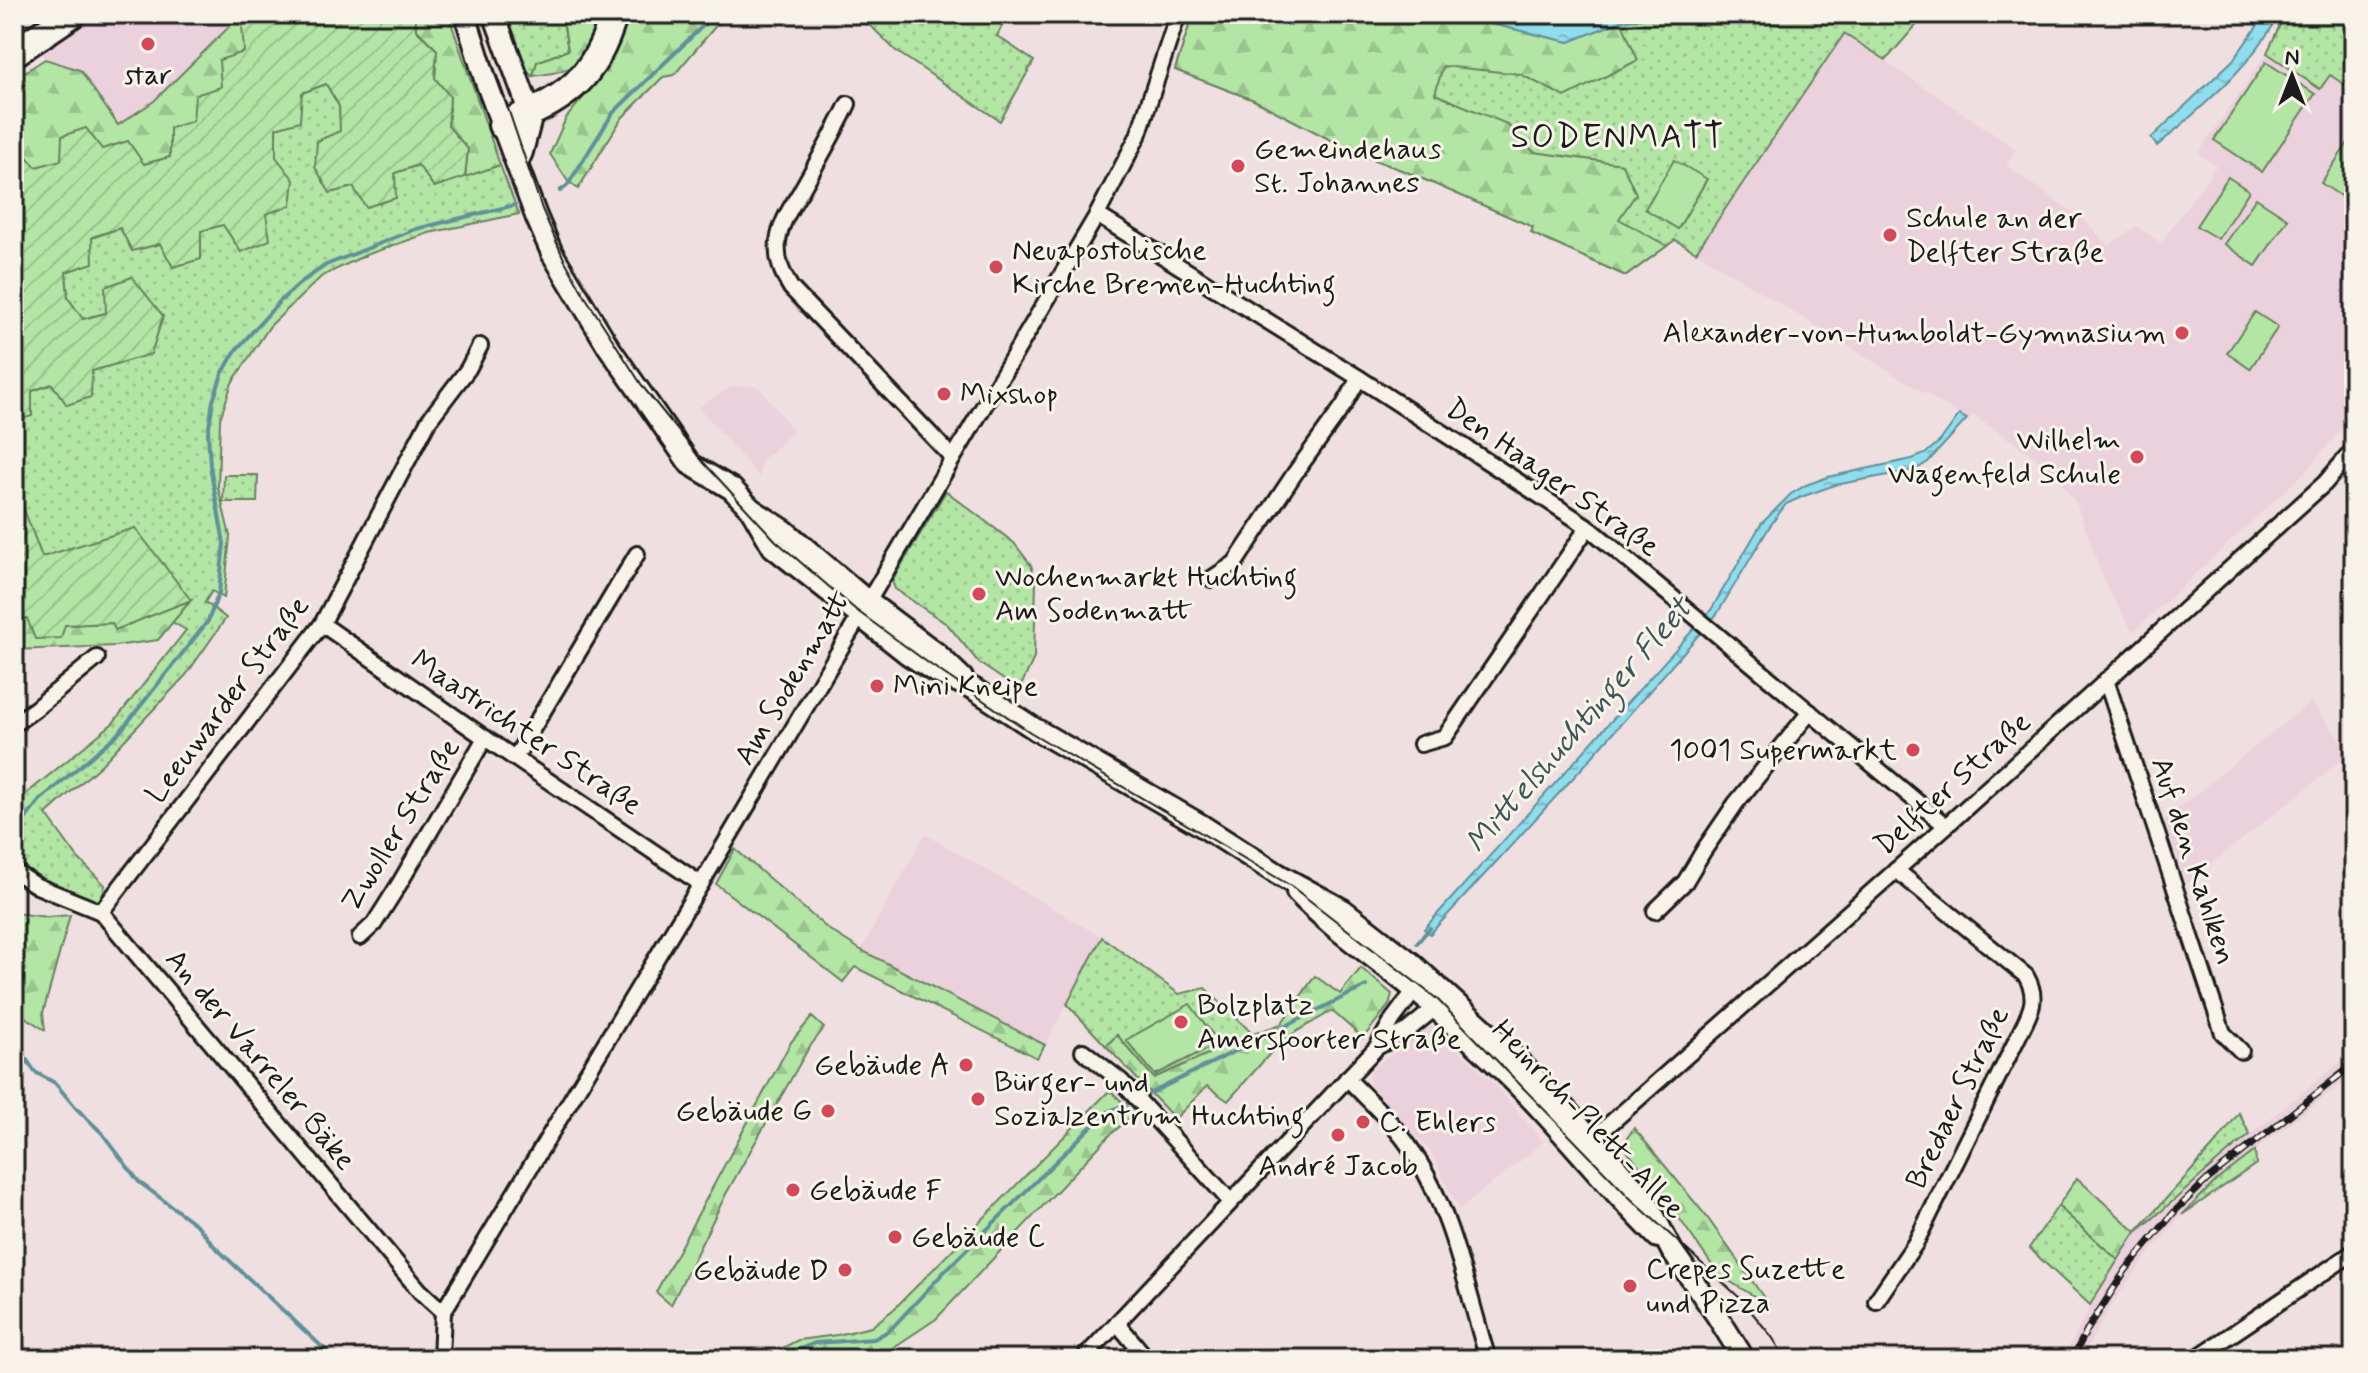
<svg xmlns="http://www.w3.org/2000/svg" width="2368" height="1373" font-family="Mynerve,sans-serif">
	<style>
		.built { fill: #ebd1dc }
		.grass { fill: url(#grass-dots); stroke: #688060; stroke-width: 2 }
		.forest { fill: url(#forest-firs); stroke: #688060; stroke-width: 2 }
		.garden { fill: url(#garden-furrows); stroke: #688060; stroke-width: 2 }
		.pitch { fill: #b3e5a5; stroke: #688060; stroke-width: 2 }
		.water { fill: url(#water-ripples); stroke: #619099; stroke-width: 2 }
		.lines { fill: none; stroke-linecap: round; stroke-linejoin: round }
		.stream { stroke: #619099; stroke-width: 4 }
		.street-casing { stroke: #1c1c1c; stroke-width: 20 }
		.secondary-casing { stroke: #1c1c1c; stroke-width: 26 }
		.highway-casing { stroke: #1c1c1c; stroke-width: 32 }
		.street { stroke: #f7f3e8; stroke-width: 14 }
		.secondary { stroke: #f7f3e8; stroke-width: 20 }
		.highway { stroke: #f7f3e8; stroke-width: 26 }
		.tram { stroke: #1c1c1c; stroke-width: 2 }
		.rail-casing { stroke: #1c1c1c; stroke-width: 7 }
		.rail { stroke: #f7f3e8; stroke-width: 4; stroke-dasharray: 12; stroke-linecap: butt }
		.poi-dot { fill: #d1495b; stroke: #f7f3e8; stroke-width: 3 }
		.labels { text-anchor: middle; dominant-baseline: central; stroke-width: 6; stroke-linejoin: round; paint-order: stroke }
		.poi-label { font-size: 30px; fill: #1c1c1c; stroke: #f7f3e8; text-anchor: start }
		.street-label { font-size: 30px; fill: #1c1c1c; stroke: #f7f3e8 }
		.water-label { font-size: 32px; font-style: italic; fill: #3e565b; stroke: #f7f3e8 }
		.quarter-label { font-size: 34px; letter-spacing: 2px; fill: #1c1c1c; stroke: #f7f3e8 }
	</style>
	<defs>
		<pattern id="grass-dots" width="8" height="8" patternUnits="userSpaceOnUse" patternTransform="scale(2)"><rect width="8" height="8" fill="#b3e5a5"/><path d="M2 2h.1M6 6h.1" fill="none" stroke="#99c48d" stroke-width="1.8" stroke-linecap="round"/></pattern>
		<pattern id="forest-firs" width="22" height="20" patternUnits="userSpaceOnUse" patternTransform="scale(2)"><rect width="22" height="20" fill="#b3e5a5"/><path d="M5 1l3.5 6h-7zM16 11l3.5 6h-7z" fill="#99c48d"/></pattern>
		<pattern id="garden-furrows" width="10" height="10" patternUnits="userSpaceOnUse" patternTransform="scale(2)"><rect width="10" height="10" fill="#b3e5a5"/><path d="M-1 1l2-2M0 10L10 0M9 11l2-2" fill="none" stroke="#99c48d"/></pattern>
		<pattern id="water-ripples" width="26" height="14" patternUnits="userSpaceOnUse" patternTransform="scale(2)"><rect width="26" height="14" fill="#8fdded"/><path d="M2 4q2-2 4 0t4 0M15 11q2-2 4 0t4 0" fill="none" stroke="#7bbdcb"/></pattern>
	</defs>
	<rect width="100%" height="100%" fill="#f0dfe1"/>
	<filter id="ink" filterUnits="userSpaceOnUse"><feTurbulence type="fractalNoise" baseFrequency=".0125" numOctaves="2"/><feDisplacementMap in="SourceGraphic" scale="16" xChannelSelector="R" yChannelSelector="G"/><feConvolveMatrix kernelMatrix="1 2 1 2 8 2 1 2 1" color-interpolation-filters="sRGB"/></filter>
	<g filter="url(#ink)">
		<g class="built">
			<polygon points="87,14 226,14 233,22 154,101 118,125 80,70 45,59 40,46"/>
			<polygon points="1844,34 2016,149 2006,166 2083,219 2109,246 2136,226 2161,243 2216,166 2198,153 2267,53 2320,88 2330,75 2354,91 2354,415 2307,470 2133,632 2106,586 2076,503 2047,465 1973,415 1967,419 1696,252"/>
			<polygon points="734,386 758,386 794,431 761,462 760,478 698,407"/>
			<polygon points="2311,702 2351,753 2186,884 2164,819"/>
			<polygon points="925,834 1102,937 1045,1045 861,950"/>
			<polygon points="1430,1027 1436,1028 1494,1084 1544,1142 1459,1210 1431,1152 1370,1085 1369,1076 1374,1067"/>
			<polygon points="2354,1051 2354,1074 2217,1180 2182,1215 2148,1255 2114,1302 2080,1359 2062,1359 2104,1281 2136,1232 2171,1205 2221,1158"/>
		</g>
		<g class="grass">
			<polygon points="506,14 562,14 568,50 537,62 533,76 525,71"/>
			<polygon points="852,14 1008,14 997,36 1034,61 1000,121 896,51 874,29"/>
			<polygon points="1193,14 1926,14 1886,60 1844,34 1696,252 1675,240 1626,276 1531,233 1533,227 1407,172 1356,153 1254,100 1175,70"/>
			<polygon points="2285,14 2354,14 2354,91 2330,75 2320,89 2267,53"/>
			<path d="M326 84 339 106 341 132 395 173 419 165 435 186 500 165 519 214 429 233 366 255 322 276 270 326 232 383 220 419 218 487 230 536 224 598 212 591 205 602 226 618 186 675 102 764 46 814 78 858 105 885 101 903C69 896 42 884 14 867V811L26 794 113 723 186 630 172 622 191 600 42 557 23 508 14 507V421L32 415V391L92 371 150 354 163 317 150 301 83 319 68 298 66 272 92 238 120 228 200 231 223 224 241 252 266 213 276 157V128L302 93Z"/>
			<polygon points="224,475 258,475 257,502 223,502"/>
			<polygon points="946,491 1014,543 1031,565 1036,582 1034,658 1019,690 979,663 948,625 895,589 892,581"/>
			<polygon points="1102,937 1179,994 1205,988 1253,1034 1154,1079 1117,1035 1106,1046 1067,1004"/>
			<path d="M2239 1113 2250 1135C2210 1165 2176 1201 2136 1232L2217 1142Z"/>
			<polygon points="2255,1151 2256,1164 2182,1215 2217,1180"/>
			<polygon points="2058,1206 2118,1260 2090,1305 2029,1248"/>
		</g>
		<g class="forest">
			<polygon points="226,14 267,14 267,16 221,87 193,121 170,157 144,164 102,149 36,168 18,148 14,148 14,79 45,59 80,70 118,125 154,101 233,23"/>
			<polygon points="415,14 448,14 500,165 465,177 468,149 448,126 450,97 435,78 437,50 416,29"/>
			<path d="M562 14H600C586 60 585 70 533 76L537 62 568 50Z"/>
			<polygon points="625,14 726,14 674,75 663,77 622,118 578,189 567,180 550,154 566,118 592,87 611,58"/>
			<polygon points="1193,14 1449,14 1569,42 1621,21 1638,60 1565,97 1520,74 1443,66 1435,94 1507,124 1534,152 1622,164 1636,194 1619,219 1667,246 1626,276 1531,233 1533,227 1407,172 1356,153 1254,100 1175,70"/>
			<polygon points="191,600 158,640 115,646 14,650 14,619 27,618 65,625 113,623 116,629"/>
			<polygon points="735,849 828,929 861,950 1045,1045 1037,1058 855,967 843,982 716,884"/>
			<polygon points="14,913 47,917 70,915 43,1013 45,1030 14,1010"/>
			<polygon points="1361,968 1392,994 1389,1005 1363,1038 1332,1011 1282,1040 1228,1101 1207,1086 1175,1119 1106,1046 1117,1035 1154,1078 1253,1034 1281,1024 1315,976 1340,994"/>
			<polygon points="812,1017 824,1028 808,1049 726,1194 671,1305 656,1292 791,1042"/>
			<polygon points="1110,1090 1134,1114 1109,1136 936,1319 888,1351 802,1359 761,1359 798,1340 837,1335 871,1327 894,1309"/>
			<polygon points="1634,1128 1707,1217 1769,1305 1719,1275 1665,1198 1626,1150 1627,1138"/>
			<polygon points="2077,1178 2136,1232 2118,1260 2058,1206"/>
		</g>
		<g class="garden">
			<polygon points="267,14 415,14 416,30 437,50 435,78 450,97 448,126 468,149 465,177 434,187 418,165 395,173 396,198 366,207 353,187 330,193 315,167 317,141 340,131 339,106 326,84 302,93 300,121 276,128 276,157 294,180 291,205 266,214 270,240 241,252 223,225 201,231 201,259 173,267 160,244 132,251 120,228 92,237 93,263 66,272 68,298 83,319 106,313 105,287 132,277 163,316 151,354 92,371 91,397 67,405 52,384 32,391 32,416 14,421 14,148 18,147 36,167 61,160 62,136 86,128 102,149 128,141 144,164 170,157 170,128 193,121 195,95 221,87 219,60 244,52 242,25 267,17"/>
			<polygon points="23,507 42,557 135,528 191,600 115,630 112,623 65,625 61,638 35,639 27,618 14,619 14,508"/>
		</g>
		<g class="pitch">
			<polygon points="2266,62 2315,94 2262,172 2214,140"/>
			<polygon points="2354,134 2354,205 2321,183"/>
			<polygon points="1674,160 1707,179 1678,229 1645,209"/>
			<polygon points="2228,177 2249,191 2218,239 2196,226"/>
			<polygon points="2256,198 2288,219 2256,266 2224,244"/>
			<polygon points="2255,312 2278,327 2250,369 2227,353"/>
			<polygon points="1190,1004 1219,1043 1155,1075 1126,1040"/>
		</g>
		<g class="water">
			<polygon points="1449,14 1671,14 1621,21 1569,42"/>
			<path d="M2266 14H2280C2249 69 2204 105 2157 146L2151 138 2233 60Z"/>
			<polygon points="1959,415 1967,419 1928,462 1915,470 1835,485 1804,496 1786,504 1770,526 1717,614 1584,766 1430,934 1424,929 1711,610 1761,524 1791,494 1806,485 1828,477 1912,459 1925,454 1940,441"/>
		</g>
		<g class="lines">
			<g class="stream">
				<polyline points="560,191 567,186 613,113 715,14"/>
				<polyline points="14,834 40,800 119,733 208,621 219,592 224,543 210,466 208,433 213,401 222,374 236,350 280,301 300,283 326,265 416,229 515,205"/>
				<polyline points="1417,943 1430,928"/>
				<polyline points="14,1046 20,1050 35,1072 55,1083 76,1108 102,1133 139,1182 198,1226 214,1246 335,1359"/>
				<polyline points="1141,1098 1366,986"/>
				<polyline points="774,1359 815,1343 874,1339 890,1330 945,1271 1105,1113 1133,1101"/>
			</g>
			<defs>
				<g id="street">
					<path d="M848 104C834 134 817 162 801 191 792 206 780 223 778 242 776 260 782 273 791 288L953 458"/>
					<polyline points="1097,215 1359,378 1588,527 1946,826"/>
					<polyline points="1211,579 1235,563 1295,473 1344,405 1359,378"/>
					<polyline points="322,624 485,738 701,884"/>
					<polyline points="2106,680 2223,1033 2241,1051"/>
					<polyline points="14,724 35,709 97,658"/>
					<polyline points="1421,744 1445,737 1588,527"/>
					<polyline points="515,758 637,554"/>
					<polyline points="14,871 37,886 101,912 420,1291 443,1312"/>
					<polyline points="1655,911 1685,882 1704,850 1736,803 1810,712"/>
					<polyline points="101,912 322,624 429,420 468,369 480,346"/>
					<polyline points="360,937 374,924 398,886 485,738"/>
					<polyline points="1377,1047 1407,1031 1435,1008 1437,999"/>
					<polyline points="1083,1051 1121,1081 1230,1201"/>
					<path d="M1347 1078C1370 1102 1395 1124 1413 1152 1452 1211 1467 1291 1488 1359"/>
					<polyline points="1586,1145 1946,826 2232,567 2325,483 2354,449"/>
					<path d="M1876 1301 1915 1244 2018 1037C2029 1014 2040 1000 2026 976L1896 870"/>
					<polyline points="1118,1324 1147,1359"/>
					<polyline points="441,1359 443,1312 701,884 1097,215 1138,136 1178,14"/>
					<polyline points="1083,1359 1377,1047 1393,1019 1415,990 1423,989"/>
					<polyline points="2195,1359 2354,1252"/>
				</g>
				<g id="secondary">
					<polyline points="465,14 485,79 536,216 552,253 608,346 690,464 732,489 751,509 785,531 868,602 937,654 962,678"/>
					<polyline points="494,14 524,96 530,122 522,152 517,163"/>
					<polyline points="751,509 773,547 908,654 934,671 974,689 1035,729 1199,824 1279,875 1343,910 1411,963 1506,1049 1558,1101 1646,1201 1672,1251 1716,1314 1744,1359"/>
					<path d="M1297 892C1328 925 1365 950 1400 978 1432 1003 1461 1031 1491 1059 1551 1114 1600 1180 1658 1237"/>
				</g>
				<g id="highway">
					<polyline points="14,53 72,14"/>
					<path d="M502 125C564 100 595 81 614 14"/>
				</g>
			</defs>
			<use href="#street" class="street-casing"/>
			<use href="#secondary" class="secondary-casing"/>
			<use href="#highway" class="highway-casing"/>
			<use href="#street" class="street"/>
			<use href="#secondary" class="secondary"/>
			<use href="#highway" class="highway"/>
			<polyline class="tram" points="476,14 542,209 564,259 586,298 643,387 704,463 776,541 856,610 931,665 1030,732 1291,886 1437,999 1631,1199 1741,1299 1772,1337 1786,1359"/>
			<defs>
				<polyline id="rail" points="2072,1359 2087,1330 2125,1271 2176,1210 2207,1180 2354,1064"/>
			</defs>
			<use href="#rail" class="rail-casing"/>
			<use href="#rail" class="rail"/>
		</g>
	</g>
	<g class="poi-dot">
		<circle cx="148" cy="44" r="8"/>
		<circle cx="1238" cy="166" r="8"/>
		<circle cx="1890" cy="235" r="8"/>
		<circle cx="996" cy="267" r="8"/>
		<circle cx="2182" cy="333" r="8"/>
		<circle cx="944" cy="394" r="8"/>
		<circle cx="2137" cy="457" r="8"/>
		<circle cx="979" cy="594" r="8"/>
		<circle cx="877" cy="686" r="8"/>
		<circle cx="1913" cy="750" r="8"/>
		<circle cx="1181" cy="1022" r="8"/>
		<circle cx="966" cy="1065" r="8"/>
		<circle cx="978" cy="1099" r="8"/>
		<circle cx="828" cy="1111" r="8"/>
		<circle cx="1363" cy="1122" r="8"/>
		<circle cx="1338" cy="1135" r="8"/>
		<circle cx="793" cy="1190" r="8"/>
		<circle cx="895" cy="1237" r="8"/>
		<circle cx="845" cy="1270" r="8"/>
		<circle cx="1630" cy="1286" r="8"/>
	</g>
	<g class="labels">
		<g class="poi-label">
			<text x="148" y="75" text-anchor="middle">star</text>
			<text x="1254" y="149">Gemeindehaus<tspan x="1254" dy="34">St. Johannes</tspan></text>
			<text x="1906" y="218">Schule an der<tspan x="1906" dy="34">Delfter Straße</tspan></text>
			<text x="1012" y="250">Neuapostolische<tspan x="1012" dy="34">Kirche Bremen-Huchting</tspan></text>
			<text x="2166" y="333" text-anchor="end">Alexander-von-Humboldt-Gymnasium</text>
			<text x="960" y="394">Mixshop</text>
			<text x="2121" y="440" text-anchor="end">Wilhelm<tspan x="2121" dy="34">Wagenfeld Schule</tspan></text>
			<text x="995" y="577">Wochenmarkt Huchting<tspan x="995" dy="34">Am Sodenmatt</tspan></text>
			<text x="893" y="686">Mini Kneipe</text>
			<text x="1897" y="750" text-anchor="end">1001 Supermarkt</text>
			<text x="1197" y="1005">Bolzplatz<tspan x="1197" dy="34">Amersfoorter Straße</tspan></text>
			<text x="950" y="1065" text-anchor="end">Gebäude A</text>
			<text x="994" y="1082">Bürger- und<tspan x="994" dy="34">Sozialzentrum Huchting</tspan></text>
			<text x="812" y="1111" text-anchor="end">Gebäude G</text>
			<text x="1379" y="1122">C. Ehlers</text>
			<text x="1338" y="1166" text-anchor="middle">André Jacob</text>
			<text x="809" y="1190">Gebäude F</text>
			<text x="911" y="1237">Gebäude C</text>
			<text x="1646" y="1269">Crepes Suzette<tspan x="1646" dy="34">und Pizza</tspan></text>
			<text x="829" y="1270" text-anchor="end">Gebäude D</text>
		</g>
		<g class="street-label">
			<text transform="translate(1552 478) rotate(35)">Den Haager Straße</text>
			<text transform="translate(793 678) rotate(-59)">Am Sodenmatt</text>
			<text transform="translate(228 700) rotate(-53)">Leeuwarder Straße</text>
			<text transform="translate(526 733) rotate(34)">Maastrichter Straße</text>
			<text transform="translate(1953 784) rotate(-42)">Delfter Straße</text>
			<text transform="translate(401 825) rotate(-58)">Zwoller Straße</text>
			<text transform="translate(2193 861) rotate(72)">Auf den Kahlken</text>
			<text transform="translate(260 1060) rotate(50)">An der Varreler Bäke</text>
			<text transform="translate(1958 1098) rotate(-64)">Bredaer Straße</text>
			<text transform="translate(1588 1120) rotate(46)">Heinrich-Plett-Allee</text>
		</g>
		<g class="water-label">
			<text transform="translate(1579 726) rotate(-49)">Mittelshuchtinger Fleet</text>
		</g>
		<g class="quarter-label">
			<text x="1618" y="137">SODENMATT</text>
		</g>
	</g>
	<rect width="2368" height="1373" fill="none" stroke="#f7f3e8" stroke-width="48"/>
	<rect x="24" y="24" width="2320" height="1325" fill="none" stroke="#1c1c1c" stroke-width="3" filter="url(#ink)"/>
	<g transform="translate(2292 76)" stroke="#f7f3e8" stroke-width="6" paint-order="stroke">
	<path d="M0-6L14 30L0 20L-14 30Z" fill="#1c1c1c"/>
	<text y="-12" font-size="22" font-weight="bold" text-anchor="middle" fill="#1c1c1c">N</text>
	</g>
</svg>
